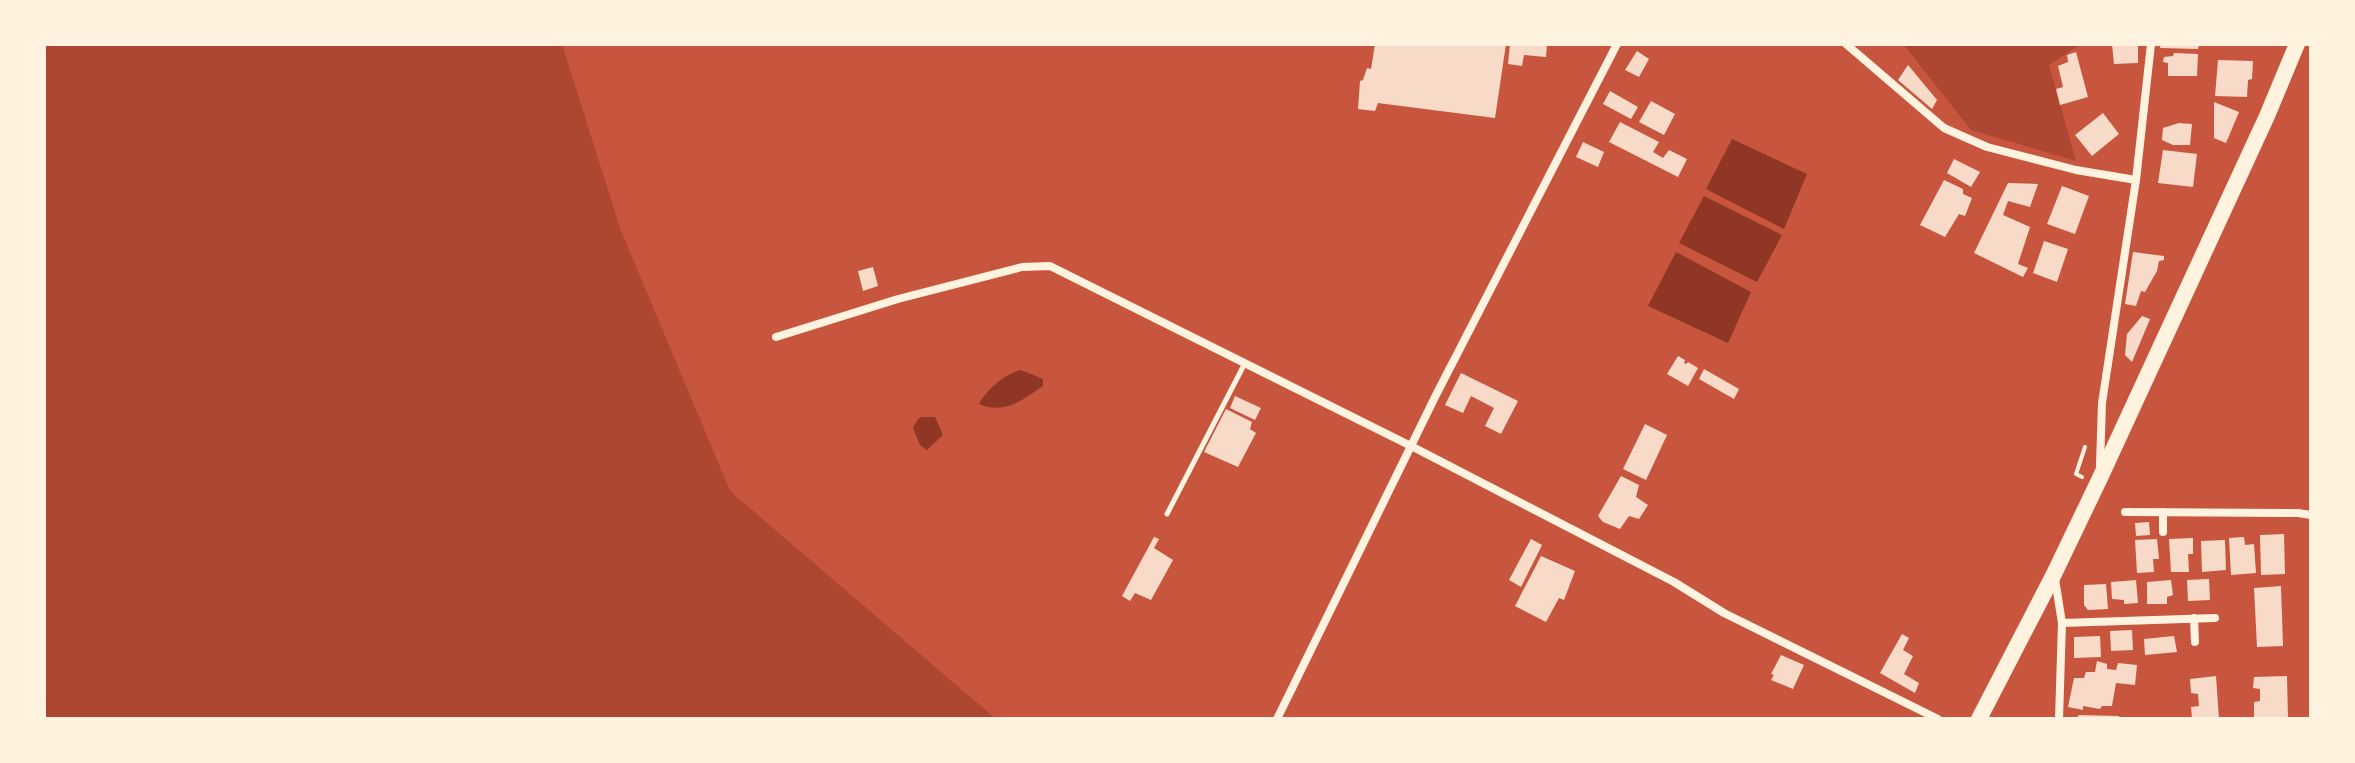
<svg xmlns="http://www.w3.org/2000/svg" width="2355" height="763" font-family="Raleway,sans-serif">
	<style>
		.green { fill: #ae4732 }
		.water { fill: #8f3625 }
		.building { fill: #f7dbc8 }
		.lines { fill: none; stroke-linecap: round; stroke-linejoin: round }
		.path { stroke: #fff3e0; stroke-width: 4 }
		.service { stroke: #fff3e0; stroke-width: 5 }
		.minor { stroke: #fff3e0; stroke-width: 8 }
		.trunk { stroke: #fff3e0; stroke-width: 16 }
	</style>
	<rect width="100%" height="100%" fill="#c8553d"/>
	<g class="green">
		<polygon points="44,44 562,44 620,228 730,491 996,719 44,719"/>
		<polygon points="1903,44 2081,44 2049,65 2076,161 1971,130"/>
	</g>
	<g class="water">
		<polygon points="1732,139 1807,174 1784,229 1706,189"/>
		<polygon points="1704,196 1782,235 1757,282 1679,243"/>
		<polygon points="1676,252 1751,292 1728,343 1648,306"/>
		<path d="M1021 370 1043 379V386C1022 400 1005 415 979 404 986 390 1006 373 1021 370Z"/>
		<polygon points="921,417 935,417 943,435 927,450 920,445 913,428 918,419"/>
	</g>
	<g class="building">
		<polygon points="1375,44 1506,44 1495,118 1378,103 1375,111 1358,109 1360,81 1363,80 1367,68 1371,69"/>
		<polygon points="1510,44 1547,44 1546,57 1524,55 1522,66 1508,64"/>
		<polygon points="2112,44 2138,44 2138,63 2114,64"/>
		<polygon points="2161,44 2199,44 2198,49 2160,48"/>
		<polygon points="1637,51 1649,59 1639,77 1625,70"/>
		<polygon points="2076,52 2088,97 2060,105 2056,89 2063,87 2058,66 2068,62 2067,55"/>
		<polygon points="2174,53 2198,54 2197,76 2168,76 2168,63 2163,62 2164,57 2173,56"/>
		<polygon points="2218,60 2253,61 2252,79 2248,80 2247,97 2215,96"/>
		<polygon points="1908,65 1937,100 1932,109 1898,80"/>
		<polygon points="1610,91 1638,107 1631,119 1603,104"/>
		<polygon points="1651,101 1675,114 1664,135 1639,122"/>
		<polygon points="2214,102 2239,112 2226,143 2214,138"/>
		<polygon points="2103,113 2119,134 2092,156 2075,135"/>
		<polygon points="1620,122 1659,142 1653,152 1663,158 1669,150 1687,159 1678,177 1609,142"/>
		<polygon points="2179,123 2192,124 2190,145 2173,145 2162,140 2163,128"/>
		<polygon points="1583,142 1604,152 1598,167 1576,157"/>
		<polygon points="2163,150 2197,154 2193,187 2158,183"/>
		<polygon points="1954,159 1980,172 1971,187 1947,173"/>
		<polygon points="1944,180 1963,189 1963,194 1972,198 1965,216 1959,214 1945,237 1920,225"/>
		<polygon points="2008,183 2038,184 2030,207 2008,201 2003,215 2030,227 2018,264 2028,268 2023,277 1974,253"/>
		<polygon points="2062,186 2089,196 2075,234 2047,224"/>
		<polygon points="2044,241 2068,249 2057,282 2033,273"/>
		<polygon points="2133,252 2164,256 2164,260 2159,261 2157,271 2145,292 2141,291 2136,306 2125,304"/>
		<polygon points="873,267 878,286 863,291 858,271"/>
		<polygon points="2142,316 2150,319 2132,362 2125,355 2127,334"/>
		<polygon points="1678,356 1685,360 1684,363 1686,364 1688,362 1698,368 1688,386 1667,374"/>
		<polygon points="1704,369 1739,389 1734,399 1699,379"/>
		<polygon points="1461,373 1518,401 1501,434 1485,426 1494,408 1471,396 1463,413 1445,405"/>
		<polygon points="1235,396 1261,408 1255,420 1230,408"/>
		<polygon points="1226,409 1252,422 1250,429 1256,433 1238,467 1204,452"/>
		<polygon points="1645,424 1667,435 1646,480 1623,469"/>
		<polygon points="1621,476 1639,485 1636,497 1648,505 1639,519 1629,516 1620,529 1603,522 1598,516"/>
		<polygon points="2149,522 2150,535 2136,536 2135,523"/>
		<polygon points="2284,534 2285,574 2261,575 2260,535"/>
		<polygon points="1154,537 1159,539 1154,548 1173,560 1151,600 1135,593 1130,601 1122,596"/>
		<polygon points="2244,537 2245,545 2254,544 2256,573 2231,575 2229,538"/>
		<polygon points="2193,538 2193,554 2188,554 2189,572 2171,572 2169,539"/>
		<polygon points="1531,539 1542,545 1521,587 1509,580"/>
		<polygon points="2157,539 2159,559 2153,559 2154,572 2137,573 2135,540"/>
		<polygon points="2225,540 2226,570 2202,572 2201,541"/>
		<polygon points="1541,556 1575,571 1564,600 1559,598 1546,622 1515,606"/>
		<polygon points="2209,579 2210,600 2188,601 2187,580"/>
		<polygon points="2136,580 2138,603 2124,604 2124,600 2112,599 2111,582"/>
		<polygon points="2171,580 2173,595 2167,597 2167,604 2147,604 2147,582"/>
		<polygon points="2106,584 2108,609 2088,610 2084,605 2084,585"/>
		<polygon points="2281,586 2283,646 2257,647 2254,588"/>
		<polygon points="2132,630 2133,650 2111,651 2110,631"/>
		<polygon points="1902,634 1909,638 1903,650 1913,656 1904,674 1919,683 1915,693 1880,673"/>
		<polygon points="2100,636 2101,657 2074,658 2074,637"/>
		<polygon points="2174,636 2177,652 2145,655 2144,639"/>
		<polygon points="1781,655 1804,665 1793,689 1771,680 1774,675 1771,674"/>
		<polygon points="2097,661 2107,664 2107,669 2116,670 2118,663 2137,665 2135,685 2116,683 2112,706 2102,706 2100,709 2083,706 2083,710 2068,707 2074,678 2084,678 2086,672 2095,672"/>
		<polygon points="2216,676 2219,719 2192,719 2191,707 2199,706 2198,694 2191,693 2190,679"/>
		<polygon points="2287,676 2288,719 2254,719 2254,702 2260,701 2260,689 2253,688 2254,677"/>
		<polygon points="2079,715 2119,716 2120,719 2076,719"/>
	</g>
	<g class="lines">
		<polyline class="path" points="2082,477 2076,474 2085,447"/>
		<polyline class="service" points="1167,514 1245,363"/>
		<g class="minor">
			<polyline points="1846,44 1944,128 1987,147 2076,170 2136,180"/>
			<polyline points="776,337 898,299 1022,267 1050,266 1413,447 1674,582 1724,613 1938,719"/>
			<polyline points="2100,465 2102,403 2136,180 2151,44"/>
			<polyline points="2125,512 2298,513 2311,515"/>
			<polyline points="2163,532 2163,512"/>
			<polyline points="2055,579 2062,623 2059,719"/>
			<polyline points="2194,618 2195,642"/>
			<polyline points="2062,623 2215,618"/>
			<polyline points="1277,719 1436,395 1617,44"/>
		</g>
		<polyline class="trunk" points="1979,719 2054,574 2100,478 2267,116 2297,44"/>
	</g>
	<rect width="2355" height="763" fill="none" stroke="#fff3e0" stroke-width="92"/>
</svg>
